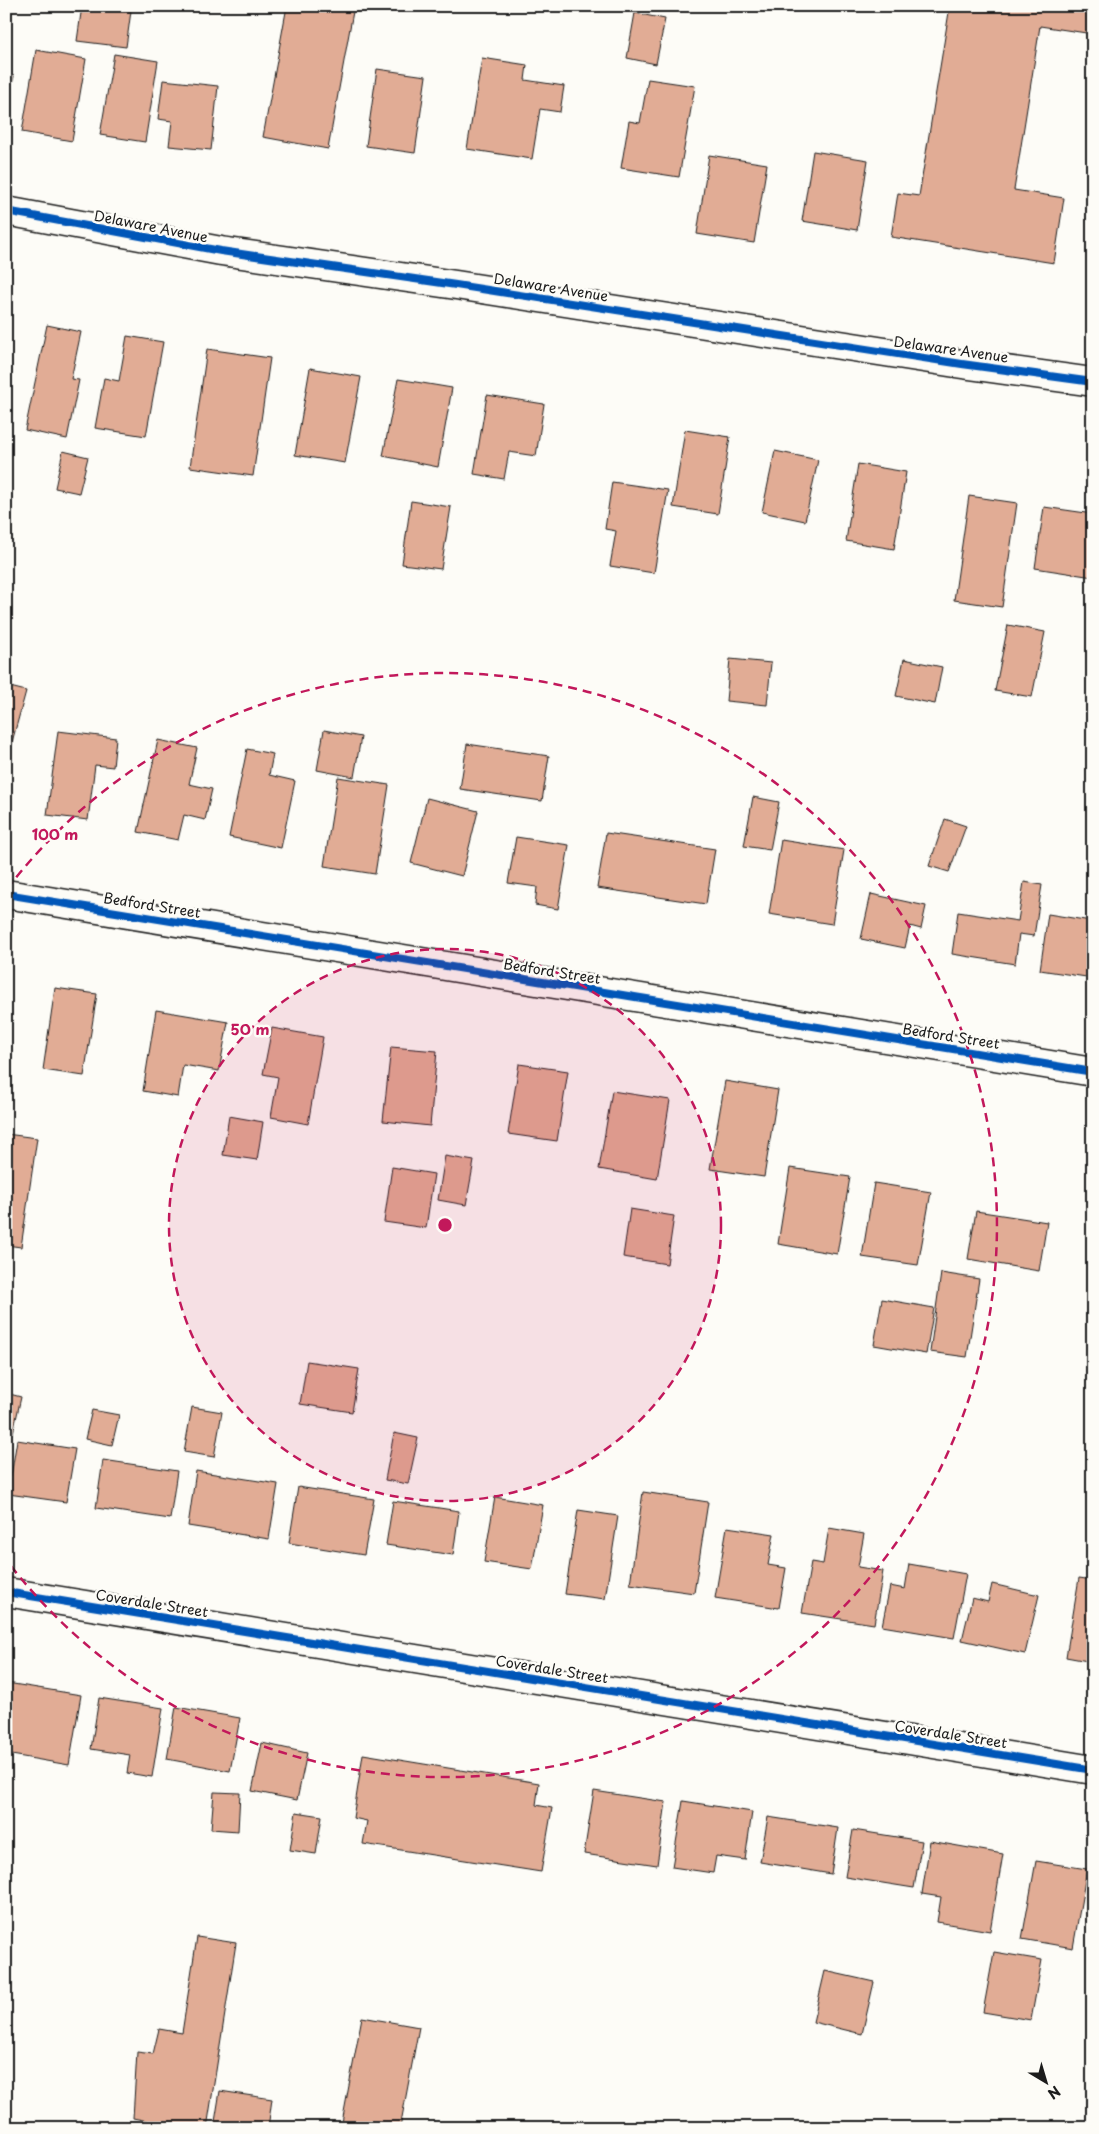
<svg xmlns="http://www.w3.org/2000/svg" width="1099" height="2134" font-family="'Playpen Sans',sans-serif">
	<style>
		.building { fill: #e1ac95; stroke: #1c1c1c }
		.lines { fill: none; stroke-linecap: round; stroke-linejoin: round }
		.street-casing { stroke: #1c1c1c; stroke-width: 31 }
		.street { stroke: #fdfcf7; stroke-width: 28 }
		.cycleway-casing { stroke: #fdfcf7; stroke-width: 11 }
		.cycleway { stroke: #0057b8; stroke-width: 8 }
		.ring { fill: none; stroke: #c2185b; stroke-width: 2.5; stroke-dasharray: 9 6 }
		.labels { text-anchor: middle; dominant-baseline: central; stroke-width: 5; stroke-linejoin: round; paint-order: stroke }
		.street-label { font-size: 14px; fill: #1c1c1c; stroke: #fdfcf7 }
		.centre { fill: #c2185b; stroke: #fdfcf7; stroke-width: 2.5 }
		.ring-label { font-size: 15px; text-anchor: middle; font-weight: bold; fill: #c2185b; stroke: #fdfcf7; stroke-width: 5; stroke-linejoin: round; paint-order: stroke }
	</style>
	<rect width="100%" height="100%" fill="#fdfcf7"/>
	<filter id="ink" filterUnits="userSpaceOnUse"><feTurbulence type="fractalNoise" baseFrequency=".02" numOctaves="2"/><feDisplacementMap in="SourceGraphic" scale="10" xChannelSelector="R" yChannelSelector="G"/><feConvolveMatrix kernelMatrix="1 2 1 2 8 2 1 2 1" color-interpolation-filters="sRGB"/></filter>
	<g filter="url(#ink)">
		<g class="building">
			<polygon points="82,6 108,6 108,8 131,11 126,47 77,41"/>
			<polygon points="287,6 354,6 328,149 263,137"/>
			<polygon points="950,6 1093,6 1093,34 1040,26 1014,190 1064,198 1054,263 891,237 898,193 919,196"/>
			<polygon points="635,13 665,19 656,64 627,58"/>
			<polygon points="36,50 86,59 72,141 22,132"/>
			<polygon points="114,54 158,61 145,142 100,135"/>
			<polygon points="482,58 527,65 525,80 564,86 560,112 540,109 532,159 467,149"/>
			<polygon points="377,69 426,76 415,153 366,146"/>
			<polygon points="6,74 14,76 6,111"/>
			<polygon points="648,79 695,86 679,177 621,168 629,121 640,123"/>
			<polygon points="163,80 218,86 211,150 169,146 172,121 158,119"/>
			<polygon points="813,151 868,160 857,230 802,221"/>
			<polygon points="709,155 767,164 754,243 697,234"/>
			<polygon points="47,325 81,332 71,379 79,380 67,439 25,430"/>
			<polygon points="127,336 163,342 146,436 95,428 104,378 119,381"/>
			<polygon points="207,349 270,358 253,476 190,467"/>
			<polygon points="310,368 361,377 345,463 295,455"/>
			<polygon points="398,379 452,388 438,467 383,456"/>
			<polygon points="487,395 544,404 536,456 509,452 504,479 474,474"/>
			<polygon points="685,430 730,437 718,514 673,507"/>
			<polygon points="63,451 88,457 79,493 55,488"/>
			<polygon points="775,451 818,460 805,521 762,512"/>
			<polygon points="858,464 906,472 894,549 846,541"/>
			<polygon points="612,482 668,490 654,573 610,566 616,531 605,529"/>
			<polygon points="969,496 1017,503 1002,607 954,600"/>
			<polygon points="411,501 451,507 441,569 402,564"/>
			<polygon points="1044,507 1093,514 1093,577 1035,568"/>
			<polygon points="1008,625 1045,632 1032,697 995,691"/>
			<polygon points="730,659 771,663 767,705 726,701"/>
			<polygon points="904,659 942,667 935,704 896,696"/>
			<polygon points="6,686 26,691 6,764"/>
			<polygon points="324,730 361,737 354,777 317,770"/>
			<polygon points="58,731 116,738 113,767 95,765 88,820 47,815"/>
			<polygon points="158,740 197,748 189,784 212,789 205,820 184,815 178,840 138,832"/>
			<polygon points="467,744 549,756 542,801 460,789"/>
			<polygon points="247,749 273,754 269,775 295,781 281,848 229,837"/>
			<polygon points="338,777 389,785 375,874 324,866"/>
			<polygon points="753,797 779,802 770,850 744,846"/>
			<polygon points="427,798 478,811 462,876 411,863"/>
			<polygon points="945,819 966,826 949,872 929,866"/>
			<polygon points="606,833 715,849 706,904 597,888"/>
			<polygon points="516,837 569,845 558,909 535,905 537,887 508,883"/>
			<polygon points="781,840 844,850 832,924 769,914"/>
			<polygon points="1024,882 1042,885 1034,936 1019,934 1015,964 952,954 958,912 1018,921"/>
			<polygon points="871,894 926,906 921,929 910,926 905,948 861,939"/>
			<polygon points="1093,913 1093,978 1040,970 1048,914 1091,921"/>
			<polygon points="55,988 97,994 84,1076 43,1070"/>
			<polygon points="156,1010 228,1022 219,1071 183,1065 178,1097 143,1091"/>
			<polygon points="272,1028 323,1037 308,1124 271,1117 278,1077 263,1074"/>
			<polygon points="391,1047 437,1051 430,1126 383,1121"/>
			<polygon points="519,1064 568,1071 557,1141 508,1134"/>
			<polygon points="725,1081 778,1090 764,1177 710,1169"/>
			<polygon points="612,1091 670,1100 657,1179 599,1169"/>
			<polygon points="229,1116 263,1122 257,1160 223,1155"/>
			<polygon points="6,1134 37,1138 21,1247 6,1245"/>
			<polygon points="445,1156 474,1161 466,1205 438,1200"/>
			<polygon points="392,1167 434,1174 426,1228 384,1222"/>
			<polygon points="790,1168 850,1177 837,1254 778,1244"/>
			<polygon points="874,1183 931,1192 918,1265 862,1257"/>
			<polygon points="630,1209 674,1216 667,1264 623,1257"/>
			<polygon points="976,1211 1047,1222 1039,1271 968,1259"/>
			<polygon points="941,1273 979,1279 967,1357 930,1352"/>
			<polygon points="882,1299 934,1308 926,1354 874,1345"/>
			<polygon points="307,1361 359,1369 352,1412 300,1404"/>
			<polygon points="6,1393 21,1397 13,1433 6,1431"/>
			<polygon points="192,1407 222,1412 214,1457 184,1452"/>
			<polygon points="92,1410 119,1415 112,1445 85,1439"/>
			<polygon points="394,1433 418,1438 408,1484 385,1480"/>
			<polygon points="17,1440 75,1449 66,1502 8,1494"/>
			<polygon points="103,1460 177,1471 170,1519 96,1508"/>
			<polygon points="196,1471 278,1484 269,1539 188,1526"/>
			<polygon points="298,1487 374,1499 364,1555 289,1543"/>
			<polygon points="643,1492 708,1502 694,1593 630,1584"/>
			<polygon points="495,1497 543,1505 532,1569 484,1562"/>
			<polygon points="393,1501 459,1511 453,1555 386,1545"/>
			<polygon points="578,1510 618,1516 605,1599 565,1594"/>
			<polygon points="727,1527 774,1534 768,1565 786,1568 779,1608 715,1598"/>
			<polygon points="829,1528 864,1534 858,1567 883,1571 874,1624 802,1613 811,1562 823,1564"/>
			<polygon points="909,1564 966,1574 954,1638 882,1626 890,1586 905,1589"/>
			<polygon points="1079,1578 1093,1580 1093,1662 1066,1657"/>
			<polygon points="992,1584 1039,1595 1025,1654 962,1640 972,1598 988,1602"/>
			<polygon points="7,1683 81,1695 69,1765 6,1754"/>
			<polygon points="99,1698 163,1708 152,1777 127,1773 130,1755 91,1749"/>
			<polygon points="176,1707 240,1718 230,1771 167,1759"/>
			<polygon points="262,1743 307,1753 297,1800 252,1791"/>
			<polygon points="363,1754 539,1783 536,1805 552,1808 541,1872 363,1844 367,1821 353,1818"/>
			<polygon points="594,1791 666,1802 657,1865 584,1854"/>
			<polygon points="214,1792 240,1793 238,1831 211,1829"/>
			<polygon points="683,1801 752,1812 745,1860 716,1856 713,1873 672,1867"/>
			<polygon points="296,1812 322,1816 316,1854 290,1850"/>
			<polygon points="768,1817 838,1828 831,1874 760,1862"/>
			<polygon points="853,1830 922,1841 914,1888 845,1877"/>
			<polygon points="930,1841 1003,1854 990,1931 937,1922 941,1897 922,1894"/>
			<polygon points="1036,1861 1087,1869 1073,1948 1022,1939"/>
			<polygon points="197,1937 236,1943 207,2128 147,2128 148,2121 133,2118 137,2052 153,2054 159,2029 182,2033"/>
			<polygon points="994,1952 1042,1960 1031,2020 983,2012"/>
			<polygon points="825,1971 874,1982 862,2034 813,2022"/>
			<polygon points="362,2017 419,2027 400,2128 341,2128"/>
			<polygon points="220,2091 272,2099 268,2128 214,2128"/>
		</g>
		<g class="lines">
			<defs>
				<g id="street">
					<polyline points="6,211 221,251 456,285 962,364 1093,382"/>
					<polyline points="6,894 1093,1072"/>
					<polyline points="6,1592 1093,1770"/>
				</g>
			</defs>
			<use href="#street" class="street-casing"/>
			<use href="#street" class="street"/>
			<defs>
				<g id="cycleway">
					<polyline points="6,211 221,251 456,285 962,364 1093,382"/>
					<polyline points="6,894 1093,1072"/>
					<polyline points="6,1592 1093,1770"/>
				</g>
			</defs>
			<use href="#cycleway" class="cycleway-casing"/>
			<use href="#cycleway" class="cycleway"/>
		</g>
	</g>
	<circle cx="445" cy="1225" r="276" fill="#c2185b" fill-opacity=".12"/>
	<g class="ring">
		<circle cx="445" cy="1225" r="276"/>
		<path d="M7 889A552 552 0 1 1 7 1561"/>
	</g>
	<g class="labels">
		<g class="street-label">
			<text transform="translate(151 226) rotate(11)">Delaware Avenue</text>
			<text transform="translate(551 287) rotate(9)">Delaware Avenue</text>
			<text transform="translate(951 349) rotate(8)">Delaware Avenue</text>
			<text transform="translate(152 905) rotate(9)">Bedford Street</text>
			<text transform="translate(552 971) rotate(9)">Bedford Street</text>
			<text transform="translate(951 1036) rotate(9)">Bedford Street</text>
			<text transform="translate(152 1603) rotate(9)">Coverdale Street</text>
			<text transform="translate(552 1669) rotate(9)">Coverdale Street</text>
			<text transform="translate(951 1734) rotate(9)">Coverdale Street</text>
		</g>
	</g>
	<circle cx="445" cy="1225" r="8" class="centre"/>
	<g class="ring-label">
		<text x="55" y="840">100 m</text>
		<text x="250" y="1035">50 m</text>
	</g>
	<rect width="1099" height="2134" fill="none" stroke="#fdfcf7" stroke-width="25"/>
	<rect x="12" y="12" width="1074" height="2109" fill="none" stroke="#1c1c1c" stroke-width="2" filter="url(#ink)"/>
	<g transform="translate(1046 2082) rotate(142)" stroke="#fdfcf7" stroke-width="4" paint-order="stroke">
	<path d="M0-4L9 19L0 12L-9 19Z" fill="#1c1c1c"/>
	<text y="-8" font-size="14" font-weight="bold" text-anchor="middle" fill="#1c1c1c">N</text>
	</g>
</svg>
